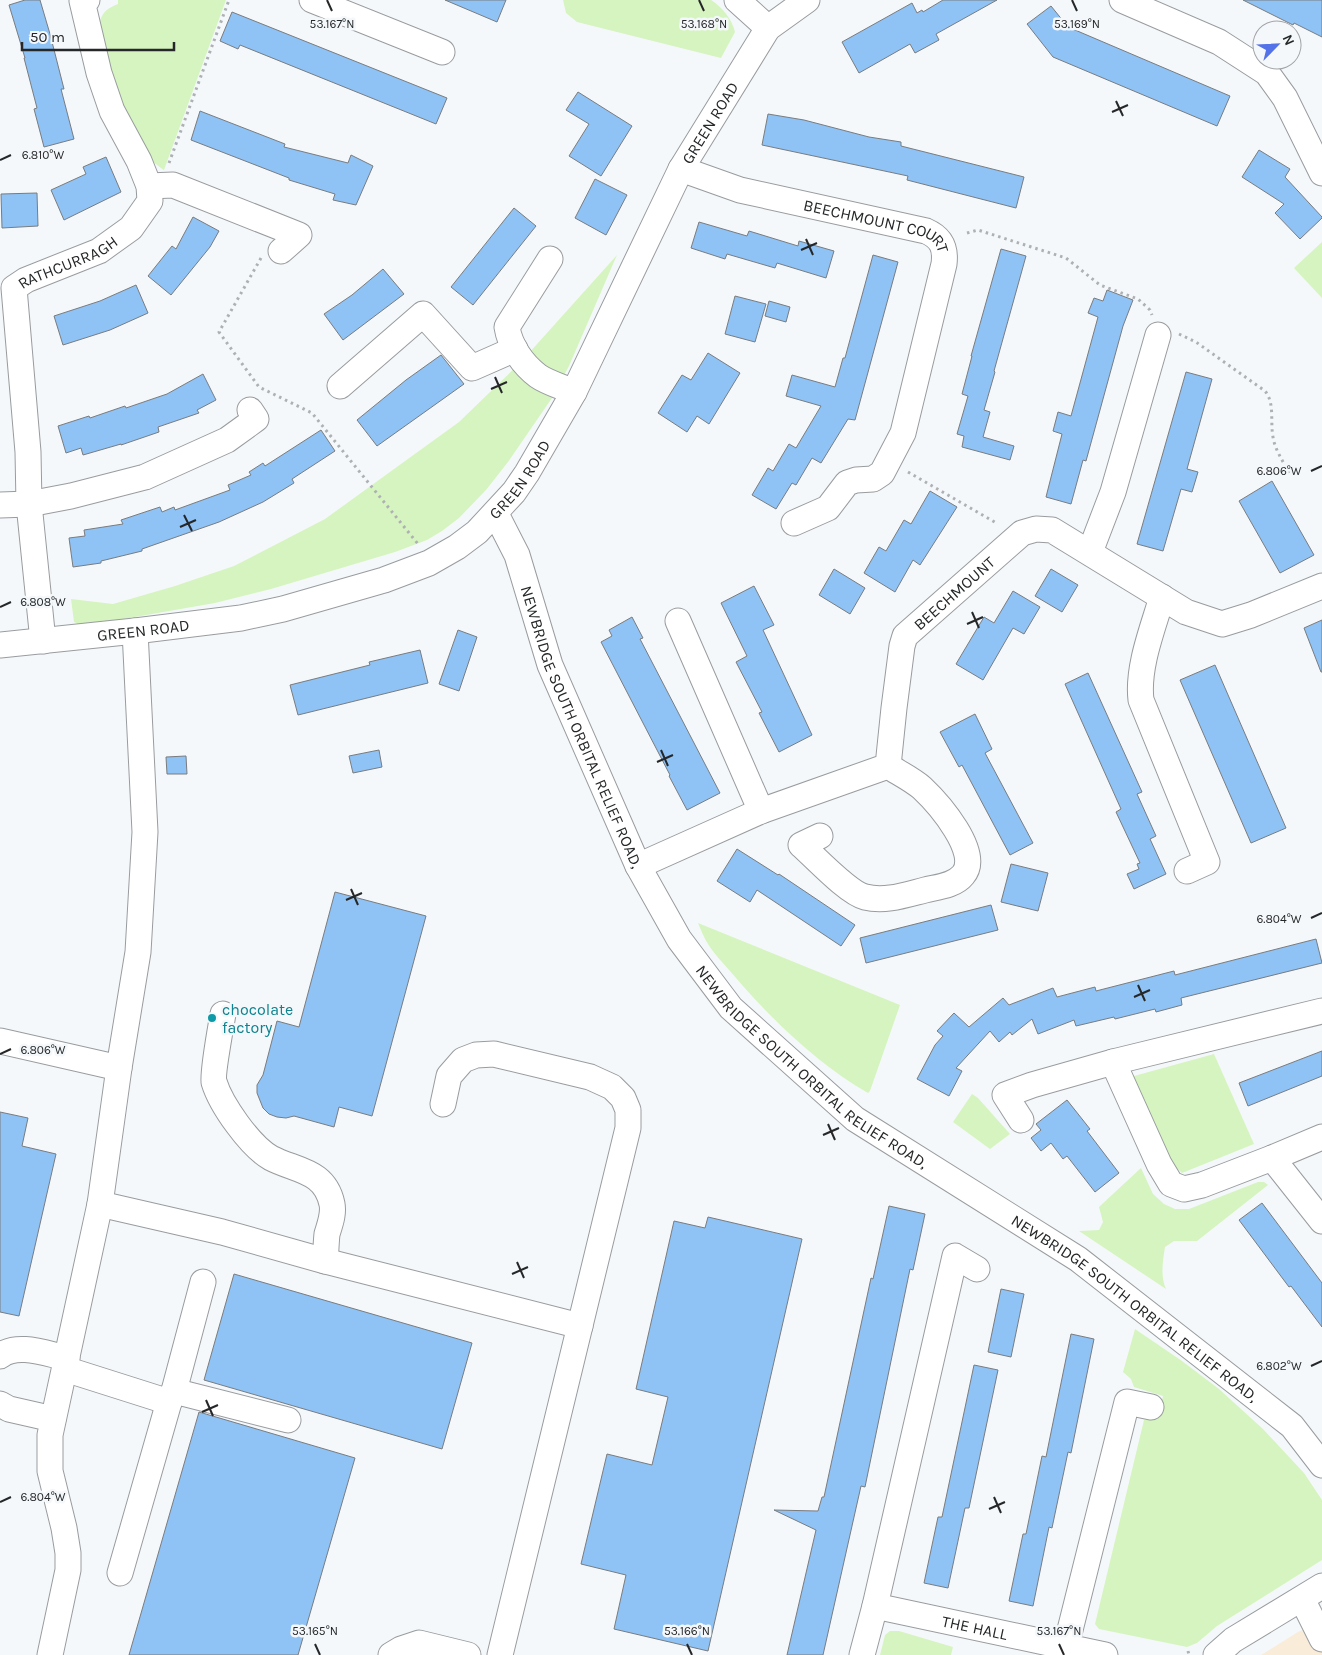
<svg xmlns="http://www.w3.org/2000/svg" width="1322" height="1655" font-family="Karla,sans-serif">
	<style>
		.commercial { fill: #f9ecd8 }
		.green { fill: #d6f4bf }
		.building { fill: #8fc2f5; stroke: #797c7f }
		.lines { fill: none; stroke-linecap: round; stroke-linejoin: round }
		.minor-casing { stroke: #999c9f; stroke-width: 27 }
		.path { stroke: #aeb1b3; stroke-width: 3; stroke-dasharray: 2.5 4; stroke-linecap: butt }
		.minor { stroke: #fff; stroke-width: 25 }
		.ticks { fill: none; stroke: #252728; stroke-width: 2 }
		.culture-dot { fill: #0f9aa8; stroke: #f5f8fb; stroke-width: 2 }
		.labels { text-anchor: middle; dominant-baseline: central; stroke-width: 5; stroke-linejoin: round; paint-order: stroke }
		.street-label { font-size: 16px; fill: #252728; stroke: #f5f8fb }
		.culture-label { font-size: 16px; fill: #0d838f; stroke: #f5f8fb; text-anchor: start }
		.ticks-label { font-size: 12px; text-anchor: middle; fill: #252728; stroke: #f5f8fb; stroke-width: 5; stroke-linejoin: round; paint-order: stroke }
	</style>
	<rect width="100%" height="100%" fill="#f5f8fb"/>
	<polygon class="commercial" points="1322,1621 1322,1655 1261,1655 1298,1632"/>
	<g class="green">
		<path d="M118 0H226L164 170C154 163 146 157 139 146 128 126 93 37 101 18 105 9 111 7 118 4Z"/>
		<path d="M563 0H711C722 7 732 19 735 32L721 58 577 22 566 13Z"/>
		<polygon points="1322,242 1322,298 1294,268"/>
		<polygon points="617,255 569,366 552,398 508,462 486,490 459,518 442,531 427,540 395,552 271,589 215,603 112,621 81,625 74,622 71,599 113,604 175,586 234,566 325,519 459,422 520,363"/>
		<path d="M698 923 900 1005 870 1091 868 1093C818 1065 767 1015 730 971 723 963 714 954 708 944 704 938 701 930 698 923Z"/>
		<polygon points="1214,1054 1254,1144 1182,1173 1172,1164 1133,1086 1134,1076"/>
		<polygon points="972,1094 978,1098 1010,1134 990,1149 953,1122"/>
		<path d="M1141 1168 1153 1194 1164 1204 1175 1209H1189L1258 1182H1264L1268 1185 1197 1241H1174L1165 1247C1163 1260 1160 1276 1166 1289L1079 1231 1099 1230 1103 1222 1099 1207Z"/>
		<polygon points="1135,1329 1182,1361 1219,1389 1263,1429 1304,1473 1322,1500 1322,1560 1217,1626 1197,1643 1187,1647 1099,1629 1095,1624 1144,1420 1158,1418 1163,1396 1134,1387 1131,1379 1123,1372"/>
		<polygon points="890,1631 899,1631 953,1647 951,1655 880,1655 885,1635"/>
	</g>
	<g class="building">
		<polygon points="25,0 40,0 50,34 64,89 61,89 74,139 44,147 34,109 37,108 24,58 25,58 9,5"/>
		<polygon points="445,0 506,0 497,22"/>
		<polygon points="943,0 997,0 936,34 939,40 915,53 910,44 859,73 842,42 912,3 917,13 922,10 923,12"/>
		<polygon points="1243,0 1322,0 1322,37 1294,23 1293,25"/>
		<polygon points="1051,6 1068,27 1230,96 1217,126 1053,57 1027,24"/>
		<polygon points="232,12 447,98 436,124 240,45 238,49 220,41"/>
		<polygon points="578,92 632,126 601,176 569,156 589,124 566,110"/>
		<polygon points="200,111 285,144 284,147 348,163 351,155 373,166 356,205 333,200 335,194 289,180 289,178 191,140"/>
		<polygon points="768,114 804,120 869,137 901,142 901,146 1024,177 1016,208 907,180 908,176 762,145"/>
		<polygon points="1259,150 1290,169 1285,177 1322,217 1322,218 1300,239 1275,213 1284,204 1242,177"/>
		<polygon points="106,157 121,192 64,220 51,190 86,174 83,167"/>
		<polygon points="595,179 627,195 606,235 575,218"/>
		<polygon points="37,193 38,226 2,228 1,194"/>
		<polygon points="514,208 536,226 473,305 451,287"/>
		<polygon points="193,217 219,231 210,247 171,295 148,276 172,246 176,249"/>
		<polygon points="699,222 747,236 749,231 798,246 799,241 834,251 826,278 777,263 775,268 727,254 725,259 691,248"/>
		<polygon points="1001,249 1026,256 994,371 995,372 984,410 990,412 983,437 1014,446 1010,460 962,447 964,436 957,434 968,396 962,394 972,356 971,356"/>
		<polygon points="873,255 898,262 855,420 848,419 821,463 812,458 796,485 792,483 776,509 752,495 768,468 773,471 789,444 796,448 821,406 786,396 792,375 835,387 843,358 845,358"/>
		<polygon points="383,269 404,294 343,340 324,314 352,295"/>
		<polygon points="136,285 148,313 110,330 63,345 54,316 100,301"/>
		<polygon points="1107,290 1133,300 1123,326 1086,461 1083,460 1071,504 1046,497 1062,434 1053,431 1058,412 1071,416 1098,317 1088,313 1094,298 1103,301"/>
		<polygon points="735,296 766,304 755,342 725,334"/>
		<polygon points="769,301 790,307 786,322 765,316"/>
		<polygon points="708,353 740,373 709,424 697,416 687,432 658,413 682,375 691,380"/>
		<polygon points="441,355 464,384 377,446 357,420 406,380"/>
		<polygon points="1186,372 1212,379 1187,469 1198,472 1192,492 1181,489 1163,551 1137,544"/>
		<polygon points="203,374 216,400 197,410 199,413 158,427 159,432 121,445 121,444 83,455 81,448 66,453 58,426 89,416 90,418 125,406 126,408 167,394"/>
		<polygon points="321,430 335,451 292,479 294,483 263,502 219,522 142,549 142,551 101,561 101,563 73,567 69,538 85,536 84,530 123,524 121,520 160,507 162,512 174,507 175,510 230,490 228,485 251,475 249,472 263,463 265,466"/>
		<polygon points="1272,481 1314,555 1280,573 1239,501"/>
		<polygon points="930,491 957,507 920,565 913,560 895,592 864,573 879,547 886,551 904,520 911,524"/>
		<polygon points="834,569 865,588 850,614 819,595"/>
		<polygon points="1051,569 1078,585 1062,612 1035,596"/>
		<polygon points="754,586 774,625 763,630 812,735 779,752 759,713 762,712 736,662 747,656 721,603"/>
		<polygon points="1013,591 1040,607 1024,634 1013,628 983,680 956,664 984,617 994,623"/>
		<polygon points="632,617 643,638 640,639 720,793 687,810 669,776 670,775 601,642 612,636 609,630"/>
		<polygon points="1322,620 1322,672 1321,672 1304,628"/>
		<polygon points="458,630 477,637 459,691 439,684"/>
		<polygon points="420,650 428,683 298,715 290,685 370,665 369,662"/>
		<polygon points="1215,665 1286,828 1251,843 1180,680"/>
		<polygon points="1088,673 1142,792 1137,794 1156,836 1150,839 1166,874 1134,889 1127,874 1139,869 1137,864 1140,863 1116,812 1121,809 1065,684"/>
		<polygon points="975,714 992,749 985,753 1033,843 1010,855 962,765 959,767 940,732"/>
		<polygon points="379,750 382,767 353,773 349,756"/>
		<polygon points="186,756 187,774 167,774 166,757"/>
		<polygon points="737,849 778,875 779,874 855,925 841,946 757,890 750,902 717,881"/>
		<polygon points="1011,864 1048,873 1038,911 1001,902"/>
		<polygon points="335,892 426,916 372,1116 339,1107 334,1127 294,1116 286,1118 277,1117 269,1114 263,1108 257,1093 257,1085 263,1075 277,1021 299,1027"/>
		<polygon points="991,905 998,930 866,963 860,938"/>
		<polygon points="1316,939 1322,963 1181,998 1182,1005 1156,1012 1155,1009 1115,1019 1114,1017 1076,1026 1074,1020 1038,1034 1032,1019 1012,1035 1010,1032 999,1042 990,1031 956,1068 962,1071 949,1096 917,1079 935,1045 943,1036 937,1031 954,1013 969,1027 1003,998 1009,1005 1053,988 1057,997 1095,987 1096,991 1174,971 1175,975"/>
		<polygon points="1322,1051 1322,1076 1248,1106 1239,1083"/>
		<polygon points="1067,1100 1090,1129 1087,1131 1119,1173 1095,1192 1067,1156 1063,1159 1051,1143 1041,1151 1031,1138 1041,1130 1036,1124"/>
		<polygon points="0,1112 28,1118 22,1146 56,1154 19,1316 0,1312"/>
		<polygon points="1262,1203 1322,1283 1322,1327 1291,1286 1289,1287 1239,1220"/>
		<polygon points="889,1206 925,1214 913,1270 910,1269 865,1487 861,1486 823,1655 787,1655 816,1530 774,1510 818,1511 822,1497 824,1497 871,1278 873,1279"/>
		<polygon points="708,1217 802,1239 708,1651 614,1629 626,1575 581,1564 607,1454 652,1465 668,1397 636,1389 674,1221 705,1228"/>
		<polygon points="234,1274 472,1343 442,1449 204,1380"/>
		<polygon points="1001,1289 1024,1294 1011,1357 988,1352"/>
		<polygon points="1071,1334 1094,1339 1071,1453 1068,1452 1052,1528 1049,1527 1033,1606 1009,1601 1023,1534 1026,1534 1042,1456 1046,1457"/>
		<polygon points="974,1365 998,1370 969,1508 965,1508 948,1588 924,1583 938,1517 942,1517"/>
		<polygon points="199,1412 355,1458 298,1655 129,1655"/>
	</g>
	<g class="lines">
		<defs>
			<g id="minor">
				<polyline points="312,0 442,52"/>
				<polyline points="737,0 768,28"/>
				<polyline points="1122,0 1219,42 1267,73 1285,98 1322,173"/>
				<path id="s1" d="M681 169 740 190 926 231C942 238 946 248 944 264L903 433 882 473 873 479 856 480 847 483 828 508 794 523"/>
				<polyline points="149,186 173,185 299,235 281,251"/>
				<path d="M550 259 507 327C510 346 522 364 538 376 548 383 563 387 574 392"/>
				<polyline points="340,386 423,314 472,368 515,349"/>
				<polyline points="0,505 29,504 71,496 145,477 227,440 256,419 250,410"/>
				<path id="s2" d="M496 514 517 555 550 665 638 866 679 939 731 1008 855 1119 1078 1259 1292 1426 1322 1465"/>
				<polyline points="1090,552 1113,492 1158,335"/>
				<path d="M1162 597C1153 628 1137 667 1141 700L1207 862 1187 871"/>
				<polyline points="678,621 761,811"/>
				<path id="s3" d="M43 641 29 504 28 452 14 288 26 280 99 251 131 228 150 201 149 186 139 161 112 111 99 73 82 1 87 0"/>
				<path id="s4" d="M0 645 135 631 241 618 283 609 384 580 429 563 457 547 477 532 514 492 527 473 574 392 681 169 768 28 807 0"/>
				<path d="M820 836 801 845C815 857 848 893 865 897 885 902 905 895 925 890 937 887 954 886 963 875 982 853 938 803 922 788 913 780 899 773 888 766"/>
				<path id="s5" d="M638 866 761 811 888 766 894 708 902 646 905 636 1022 533 1036 529 1052 530 1186 612 1222 624 1251 615 1322 586"/>
				<path d="M223 1014C221 1026 212 1074 214 1082 221 1105 250 1146 271 1158 296 1171 325 1170 332 1204 334 1214 330 1224 327 1234 326 1243 326 1252 325 1261"/>
				<polyline points="0,1041 119,1068"/>
				<polyline points="1113,1062 1159,1164 1171,1184 1184,1189 1202,1185 1272,1158 1322,1137"/>
				<polyline points="443,1104 449,1076 463,1060 476,1055 494,1054 590,1077 612,1087 623,1098 628,1110 628,1128 500,1655"/>
				<polyline points="1021,1120 1005,1095 1032,1085 1113,1062 1322,1011"/>
				<polyline points="1272,1158 1322,1221"/>
				<polyline points="100,1204 222,1232 325,1261 580,1326"/>
				<path d="M0 1356C17 1342 47 1354 67 1358"/>
				<polyline points="65,1369 169,1402 174,1391 288,1420"/>
				<polyline points="174,1391 203,1282"/>
				<polyline points="0,1404 9,1409 53,1419"/>
				<polyline points="120,1573 169,1402"/>
				<polyline points="1302,1599 1322,1639"/>
				<path id="s6" d="M875 1606 1105 1655"/>
				<polyline points="1066,1646 1127,1402 1151,1407"/>
				<polyline points="50,1655 68,1570 68,1553 64,1528 50,1471 50,1435 100,1204 119,1068 138,952 145,832 135,631"/>
				<polyline points="391,1655 401,1649 419,1643 468,1655"/>
				<polyline points="862,1655 875,1606 955,1256 977,1269"/>
				<polyline points="1216,1655 1233,1640 1322,1586"/>
			</g>
		</defs>
		<use href="#minor" class="minor-casing"/>
		<g class="path">
			<polyline points="169,163 229,0"/>
			<polyline points="967,233 978,230 1066,258 1100,285 1138,299 1150,310 1152,315"/>
			<polyline points="261,258 219,332 259,387 312,413 418,544"/>
			<path d="M1179 334 1196 342 1265 391C1275 403 1270 421 1273 437 1275 450 1283 461 1289 473"/>
			<polyline points="908,472 998,524"/>
			<polyline points="1188,1651 1189,1655"/>
		</g>
		<use href="#minor" class="minor"/>
	</g>
	<path class="ticks" d="M327 0 332 11M699 0 704 11M1072 0 1077 11M1116 101 1123 116M1112 112 1128 105M0 160 11 155M806 239 813 255M801 250 817 243M495 377 502 393M491 389 507 382M1311 471 1322 466M184 515 192 531M180 527 196 520M0 607 11 602M972 612 979 628M967 624 983 617M661 750 668 766M657 762 673 755M351 889 358 905M346 900 362 893M1311 918 1322 913M1138 985 1145 1001M1134 997 1150 990M0 1054 11 1049M828 1124 835 1140M823 1135 839 1128M517 1262 524 1278M512 1274 528 1267M1311 1366 1322 1361M206 1400 213 1416M202 1412 218 1405M994 1497 1001 1513M0 1502 11 1497M989 1509 1005 1502M315 1644 320 1655M687 1644 692 1655M1059 1644 1064 1655"/>
	<circle class="culture-dot" cx="212" cy="1018" r="5"/>
	<g class="labels">
		<g class="street-label">
			<text stroke="none"><textPath href="#s4" startOffset="969">GREEN ROAD</textPath></text>
			<text stroke="none"><textPath href="#s1" startOffset="205">BEECHMOUNT COURT</textPath></text>
			<text stroke="none"><textPath href="#s3" startOffset="414">RATHCURRAGH</textPath></text>
			<text stroke="none"><textPath href="#s4" startOffset="564">GREEN ROAD</textPath></text>
			<text stroke="none"><textPath href="#s5" startOffset="466">BEECHMOUNT</textPath></text>
			<text stroke="none"><textPath href="#s4" startOffset="144">GREEN ROAD</textPath></text>
			<text stroke="none"><textPath href="#s2" startOffset="230">NEWBRIDGE SOUTH ORBITAL RELIEF ROAD,</textPath></text>
			<text stroke="none"><textPath href="#s2" startOffset="650">NEWBRIDGE SOUTH ORBITAL RELIEF ROAD,</textPath></text>
			<text stroke="none"><textPath href="#s2" startOffset="1055">NEWBRIDGE SOUTH ORBITAL RELIEF ROAD,</textPath></text>
			<text stroke="none"><textPath href="#s6" startOffset="102">THE HALL</textPath></text>
		</g>
		<g class="culture-label">
			<text x="222" y="1009">chocolate<tspan x="222" dy="18">factory</tspan></text>
		</g>
	</g>
	<g class="ticks-label">
		<text x="332" y="28">53.167°N</text>
		<text x="1077" y="28">53.169°N</text>
		<text x="704" y="28">53.168°N</text>
		<text x="43" y="159">6.810°W</text>
		<text x="1279" y="475">6.806°W</text>
		<text x="43" y="606">6.808°W</text>
		<text x="1279" y="923">6.804°W</text>
		<text x="43" y="1054">6.806°W</text>
		<text x="1279" y="1370">6.802°W</text>
		<text x="43" y="1501">6.804°W</text>
		<text x="315" y="1635">53.165°N</text>
		<text x="687" y="1635">53.166°N</text>
		<text x="1059" y="1635">53.167°N</text>
	</g>
	<g transform="translate(1277 45) rotate(66)"><circle r="24" fill="#f5f8fb" stroke="#a2a4a7"/>
	<path d="M0-4L9 19L0 12L-9 19Z" fill="#5472e7"/>
	<text y="-8" font-size="14" font-weight="bold" text-anchor="middle" fill="#252728">N</text>
	</g>
	<path d="M22 42v8h152v-8" fill="none" stroke="#252728" stroke-width="2.5"/>
	<text x="30" y="42" font-size="15" fill="#252728" stroke="#f5f8fb" stroke-width="4" paint-order="stroke">50 m</text>
</svg>
